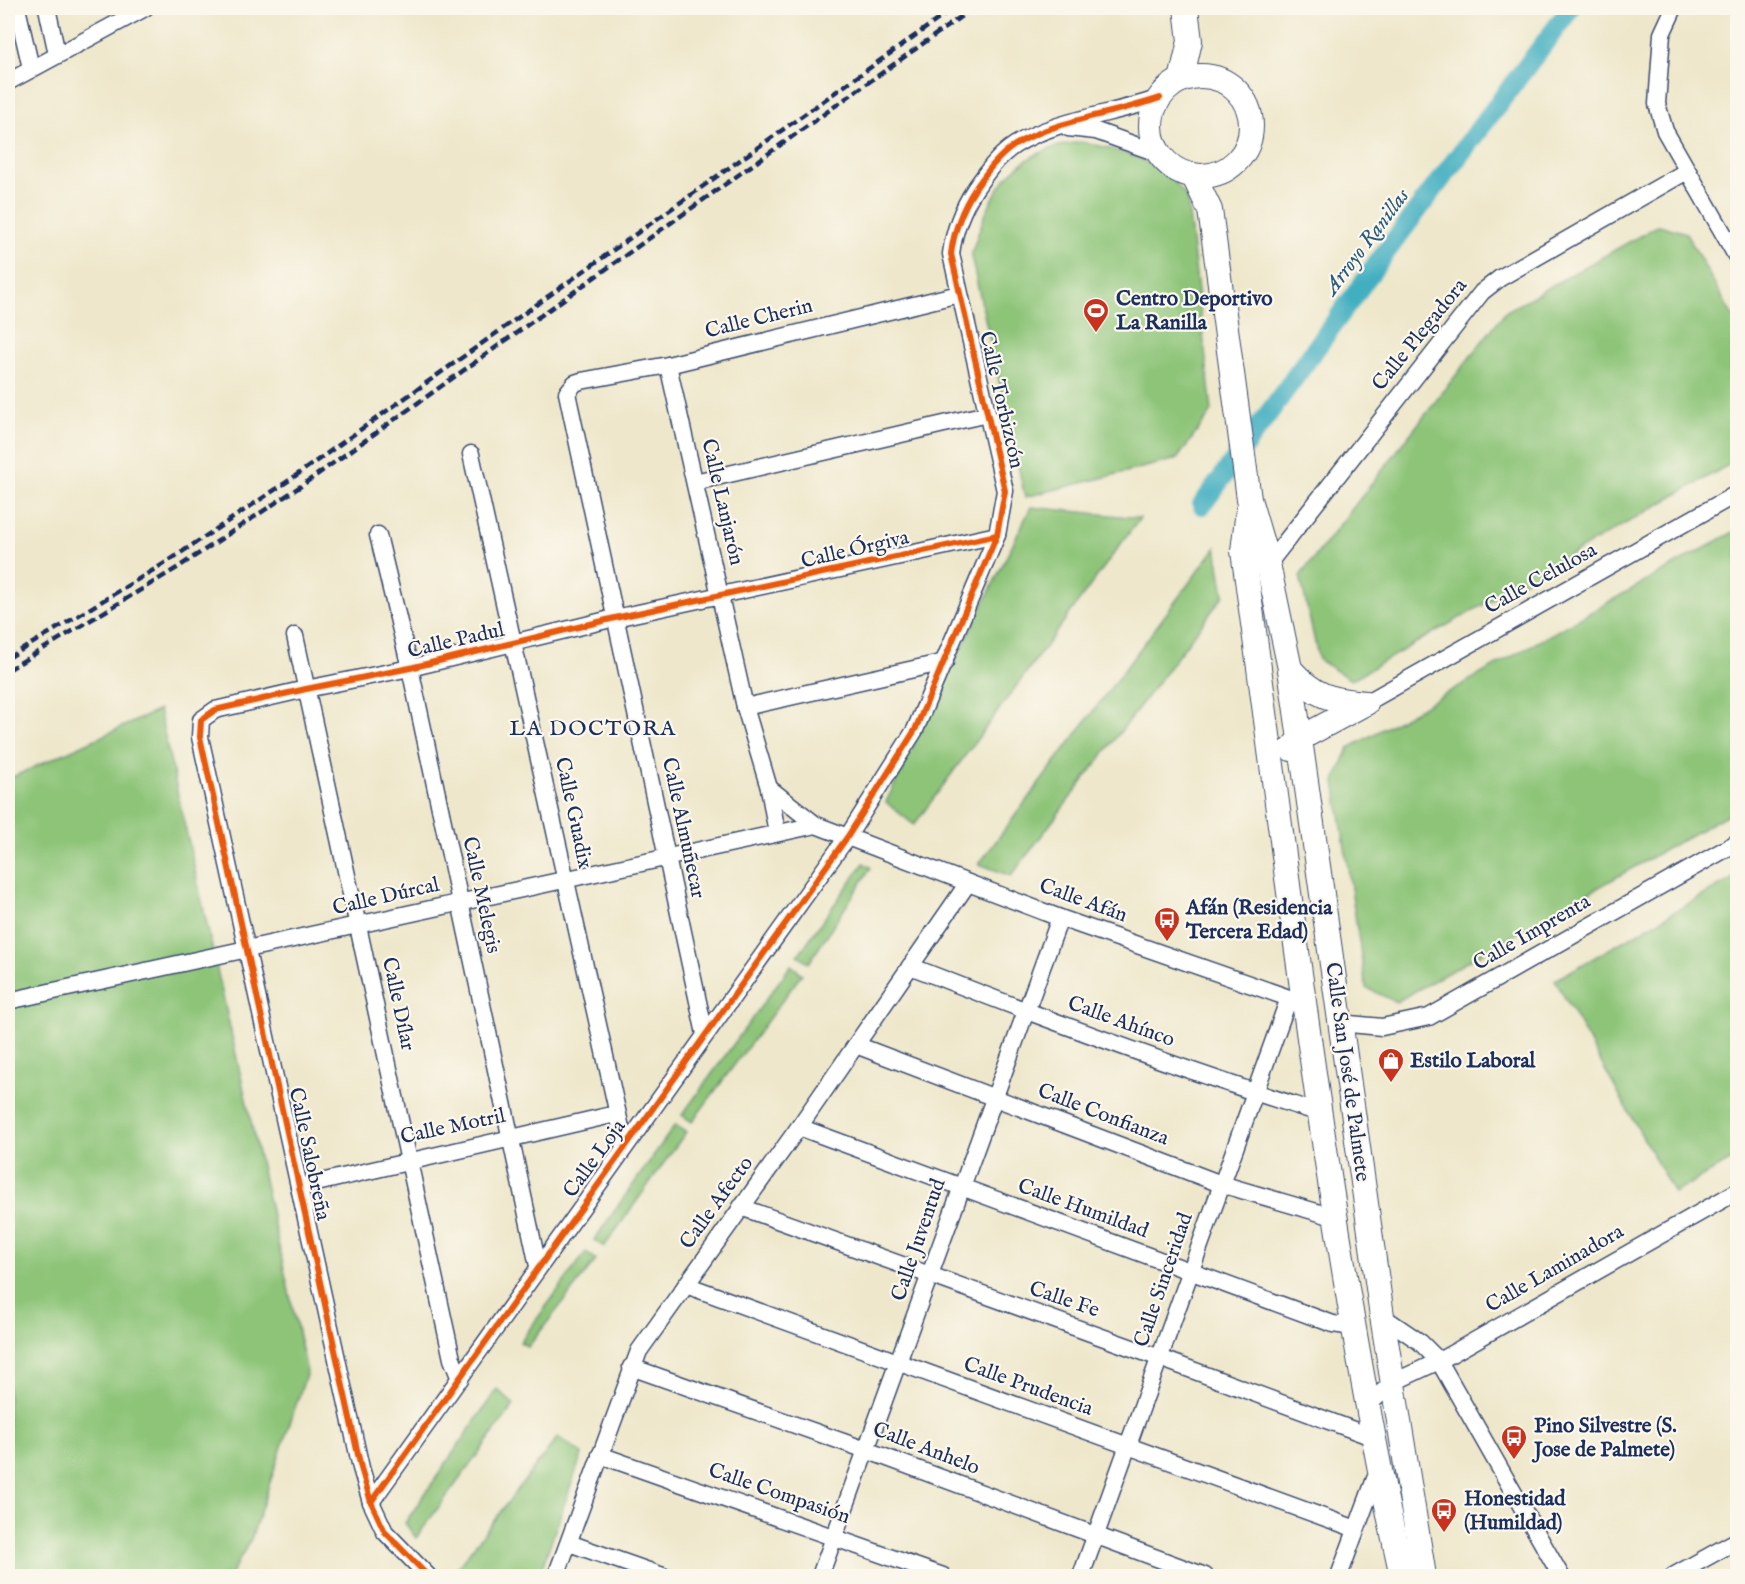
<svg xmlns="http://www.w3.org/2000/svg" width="1745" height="1584" font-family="'IM FELL English',serif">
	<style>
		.green { fill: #8dc478; stroke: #547a6b; stroke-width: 1.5 }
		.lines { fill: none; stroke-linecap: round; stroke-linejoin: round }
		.canal { stroke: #43afc1; stroke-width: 20 }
		.street-casing { stroke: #3b4b6e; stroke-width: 19 }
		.secondary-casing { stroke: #3b4b6e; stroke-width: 26 }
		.street { stroke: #fff; stroke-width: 16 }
		.secondary { stroke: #fff; stroke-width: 24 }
		.rail { stroke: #1b2f5e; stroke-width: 4.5; stroke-dasharray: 9 4.5; stroke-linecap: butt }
		.cycleway-casing { stroke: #fbf7ec; stroke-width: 10 }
		.cycleway { stroke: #e8590c; stroke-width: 6 }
		.labels { text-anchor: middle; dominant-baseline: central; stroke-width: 4.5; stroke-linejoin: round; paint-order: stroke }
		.poi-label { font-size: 21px; font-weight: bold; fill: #1b2f5e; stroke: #fbf7ec; text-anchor: start }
		.street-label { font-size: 21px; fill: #1b2f5e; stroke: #fbf7ec }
		.water-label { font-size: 22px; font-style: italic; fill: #295c81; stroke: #fbf7ec }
		.neighbourhood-label { font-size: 22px; letter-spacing: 1.5px; fill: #1b2f5e; stroke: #fbf7ec }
	</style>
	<rect width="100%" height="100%" fill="#fbf7ec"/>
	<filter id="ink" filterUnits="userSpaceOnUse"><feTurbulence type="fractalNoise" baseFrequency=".0167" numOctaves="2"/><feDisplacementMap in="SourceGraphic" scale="12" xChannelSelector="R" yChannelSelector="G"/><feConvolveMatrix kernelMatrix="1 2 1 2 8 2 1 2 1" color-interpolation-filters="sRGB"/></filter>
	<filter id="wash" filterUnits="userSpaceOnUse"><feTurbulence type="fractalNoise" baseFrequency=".008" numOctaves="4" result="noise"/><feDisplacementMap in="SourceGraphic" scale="24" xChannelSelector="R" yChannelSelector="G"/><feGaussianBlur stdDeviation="1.35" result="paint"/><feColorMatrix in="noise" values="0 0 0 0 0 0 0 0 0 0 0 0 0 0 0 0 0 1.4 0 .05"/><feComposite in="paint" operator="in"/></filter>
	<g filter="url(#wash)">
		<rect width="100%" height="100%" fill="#eee7cb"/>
		<g class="green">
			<path d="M1081 142C1122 150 1162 161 1187 198L1212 411 1177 459 1025 497 971 256C990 193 1008 151 1081 142Z"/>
			<polygon points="1659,225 1686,233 1737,324 1737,460 1351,680 1319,660 1300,576 1505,312"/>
			<polygon points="1031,507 1140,518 914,825 886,802"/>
			<polygon points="1737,530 1737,809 1396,1002 1366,988 1335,781 1349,748"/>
			<polygon points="1216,547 1224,595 1011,876 979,864"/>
			<polygon points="159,710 307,1372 251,1539 230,1576 8,1576 8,779"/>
			<polygon points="864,863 871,868 809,963 798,955"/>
			<polygon points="1737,876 1737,1157 1674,1193 1555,980"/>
			<polygon points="791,965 802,974 692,1122 682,1115"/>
			<polygon points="675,1125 686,1132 604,1247 594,1240"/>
			<polygon points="586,1252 596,1260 528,1347 520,1342"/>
			<polygon points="497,1389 514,1405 416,1538 405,1523"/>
			<polygon points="558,1437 582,1454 539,1576 451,1576"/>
		</g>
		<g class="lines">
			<polyline class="canal" points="1202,505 1385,253 1571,8"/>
		</g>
	</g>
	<g filter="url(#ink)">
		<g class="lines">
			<defs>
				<g id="street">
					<polyline points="17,8 31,68"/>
					<polyline points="47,8 57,54"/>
					<polyline points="1674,8 1662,34 1657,104 1665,131 1738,259"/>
					<polyline points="8,82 145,8"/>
					<polyline points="1068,128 1096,131 1160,154"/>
					<polyline points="668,365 745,707 769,788 777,833"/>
					<polyline points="471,454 625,1146"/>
					<polyline points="695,482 987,414"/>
					<polyline points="378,535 410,668 538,1266"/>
					<polyline points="1268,564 1482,292 1500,278 1687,171"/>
					<polyline points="295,636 452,1359 460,1379"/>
					<polyline points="1366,703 1738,493"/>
					<polyline points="745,707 945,662"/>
					<polyline points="769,788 816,825 1060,918 1289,998 1298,999"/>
					<path d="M910 966C1045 1019 1181 1070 1320 1113"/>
					<polyline points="8,1001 816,825"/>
					<polyline points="1339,1023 1382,1027 1429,1017 1738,842"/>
					<polyline points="705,1034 567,393 575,383 581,381 668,365 959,294"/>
					<polyline points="856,1045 1221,1184 1337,1218"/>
					<polyline points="799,1127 1333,1324 1353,1327"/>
					<polyline points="299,1187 616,1114"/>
					<polyline points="741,1207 1160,1358 1372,1437"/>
					<polyline points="686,1285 1356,1529"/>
					<polyline points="1382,1316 1420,1342 1439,1361 1561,1576"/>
					<polyline points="631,1367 866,1450 1205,1576"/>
					<polyline points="1367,1406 1392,1383 1439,1361 1738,1191"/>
					<polyline points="600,1455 943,1576"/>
					<path d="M371 1502 848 836 915 730 997 535 1005 491 951 254C954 230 962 209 975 189 986 173 998 156 1015 145 1055 120 1115 114 1160 98"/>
					<polyline points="569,1543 663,1576"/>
					<polyline points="428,1576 385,1532 371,1502 361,1468 200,737 201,720 215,710 306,689 410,668 615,618 997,535"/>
					<polyline points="556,1576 639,1351 799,1127 968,883"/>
					<polyline points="820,1576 1060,918"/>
					<polyline points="1081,1576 1289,998"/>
					<polyline points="1339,1576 1379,1468"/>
					<polyline points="1673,1576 1738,1540"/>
				</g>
				<g id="secondary">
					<circle cx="1201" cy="126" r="50"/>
					<polyline points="1181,80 1190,41 1186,8"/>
					<polyline points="1193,175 1210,210 1249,499 1268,564 1290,669 1382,1316 1424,1576"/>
					<path d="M1248 510 1243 551C1291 893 1328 1239 1402 1576"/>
					<path d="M1290 669C1315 697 1330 700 1366 703"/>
					<polyline points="1291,749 1301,738 1366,703"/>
				</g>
			</defs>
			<use href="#street" class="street-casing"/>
			<use href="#secondary" class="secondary-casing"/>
			<use href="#street" class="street"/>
			<use href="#secondary" class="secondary"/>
			<g class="rail">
				<polyline points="8,658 170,560 291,479 954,8"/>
				<polyline points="8,670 177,568 301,486 973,8"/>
			</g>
			<defs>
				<g id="cycleway">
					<path d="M371 1502 848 836 915 730 997 535 1005 491 951 254C954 230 962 209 975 189 986 173 998 156 1015 145 1055 120 1115 114 1160 98"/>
					<polyline points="428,1576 385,1532 371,1502 361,1468 200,737 201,720 215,710 306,689 410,668 615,618 997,535"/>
				</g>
			</defs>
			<use href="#cycleway" class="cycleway-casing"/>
			<use href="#cycleway" class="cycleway"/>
		</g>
	</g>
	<defs>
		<symbol id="stadium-pin" viewBox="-11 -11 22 30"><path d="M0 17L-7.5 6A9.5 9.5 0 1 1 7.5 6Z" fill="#c8321e" stroke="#fbf7ec"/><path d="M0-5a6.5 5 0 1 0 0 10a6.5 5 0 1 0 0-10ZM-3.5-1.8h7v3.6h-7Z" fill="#fff"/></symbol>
		<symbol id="bus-pin" viewBox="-11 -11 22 30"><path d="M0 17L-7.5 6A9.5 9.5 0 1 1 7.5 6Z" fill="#c8321e" stroke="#fbf7ec"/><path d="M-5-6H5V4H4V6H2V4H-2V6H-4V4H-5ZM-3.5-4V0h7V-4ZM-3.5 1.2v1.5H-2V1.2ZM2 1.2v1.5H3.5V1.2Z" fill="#fff"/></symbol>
		<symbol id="shop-pin" viewBox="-11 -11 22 30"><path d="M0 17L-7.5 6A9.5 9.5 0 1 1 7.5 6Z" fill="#c8321e" stroke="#fbf7ec"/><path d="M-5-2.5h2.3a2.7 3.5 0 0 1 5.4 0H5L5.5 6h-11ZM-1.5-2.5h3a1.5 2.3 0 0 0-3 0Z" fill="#fff"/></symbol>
	</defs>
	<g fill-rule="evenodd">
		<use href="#stadium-pin" x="1081" y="296" width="30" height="40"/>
		<use href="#bus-pin" x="1152" y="905" width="30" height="40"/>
		<use href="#shop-pin" x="1376" y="1046" width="30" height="40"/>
		<use href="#bus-pin" x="1499" y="1423" width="30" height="40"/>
		<use href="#bus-pin" x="1429" y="1496" width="30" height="40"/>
	</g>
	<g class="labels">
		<g class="poi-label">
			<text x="1116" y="299">Centro Deportivo<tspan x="1116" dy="24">La Ranilla</tspan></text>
			<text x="1186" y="908">Afán (Residencia<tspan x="1186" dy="24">Tercera Edad)</tspan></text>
			<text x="1410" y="1061">Estilo Laboral</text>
			<text x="1534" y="1426">Pino Silvestre (S.<tspan x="1534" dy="24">Jose de Palmete)</tspan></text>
			<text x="1464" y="1499">Honestidad<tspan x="1464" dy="24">(Humildad)</tspan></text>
		</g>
		<g class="street-label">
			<text transform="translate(759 319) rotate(-14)">Calle Cherin</text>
			<text transform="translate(1420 335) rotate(-51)">Calle Plegadora</text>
			<text transform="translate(1001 400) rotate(77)">Calle Torbizcón</text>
			<text transform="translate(722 502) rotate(77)">Calle Lanjarón</text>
			<text transform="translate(855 550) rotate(-13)">Calle Órgiva</text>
			<text transform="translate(1541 579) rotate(-29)">Calle Celulosa</text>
			<text transform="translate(456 641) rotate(-13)">Calle Padul</text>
			<text transform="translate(573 813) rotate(78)">Calle Guadix</text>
			<text transform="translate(683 828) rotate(78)">Calle Almuñecar</text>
			<text transform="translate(481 895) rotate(78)">Calle Melegis</text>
			<text transform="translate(386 897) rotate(-13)">Calle Dúrcal</text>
			<text transform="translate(1083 901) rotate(20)">Calle Afán</text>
			<text transform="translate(1532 933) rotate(-30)">Calle Imprenta</text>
			<text transform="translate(398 1004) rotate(78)">Calle Dílar</text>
			<text transform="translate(1121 1022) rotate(20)">Calle Ahínco</text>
			<text transform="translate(1347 1072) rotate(82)">Calle San José de Palmete</text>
			<text transform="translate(1103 1115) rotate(21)">Calle Confianza</text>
			<text transform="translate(453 1127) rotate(-12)">Calle Motril</text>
			<text transform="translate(309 1154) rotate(78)">Calle Salobreña</text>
			<text transform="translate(595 1159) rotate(-54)">Calle Loja</text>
			<text transform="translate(717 1203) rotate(-54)">Calle Afecto</text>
			<text transform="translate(1083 1209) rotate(20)">Calle Humildad</text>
			<text transform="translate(919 1240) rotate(-71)">Calle Juventud</text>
			<text transform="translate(1555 1269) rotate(-30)">Calle Laminadora</text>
			<text transform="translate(1164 1280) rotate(-71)">Calle Sinceridad</text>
			<text transform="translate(1064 1300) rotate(19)">Calle Fe</text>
			<text transform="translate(1028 1387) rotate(20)">Calle Prudencia</text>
			<text transform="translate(926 1449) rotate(21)">Calle Anhelo</text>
			<text transform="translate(779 1494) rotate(19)">Calle Compasión</text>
		</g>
		<g class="water-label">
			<text transform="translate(1367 242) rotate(-53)">Arroyo Ranillas</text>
		</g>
		<g class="neighbourhood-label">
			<text x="593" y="729">LA DOCTORA</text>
		</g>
	</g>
	<rect width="1745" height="1584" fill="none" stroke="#fbf7ec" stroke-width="30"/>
</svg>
